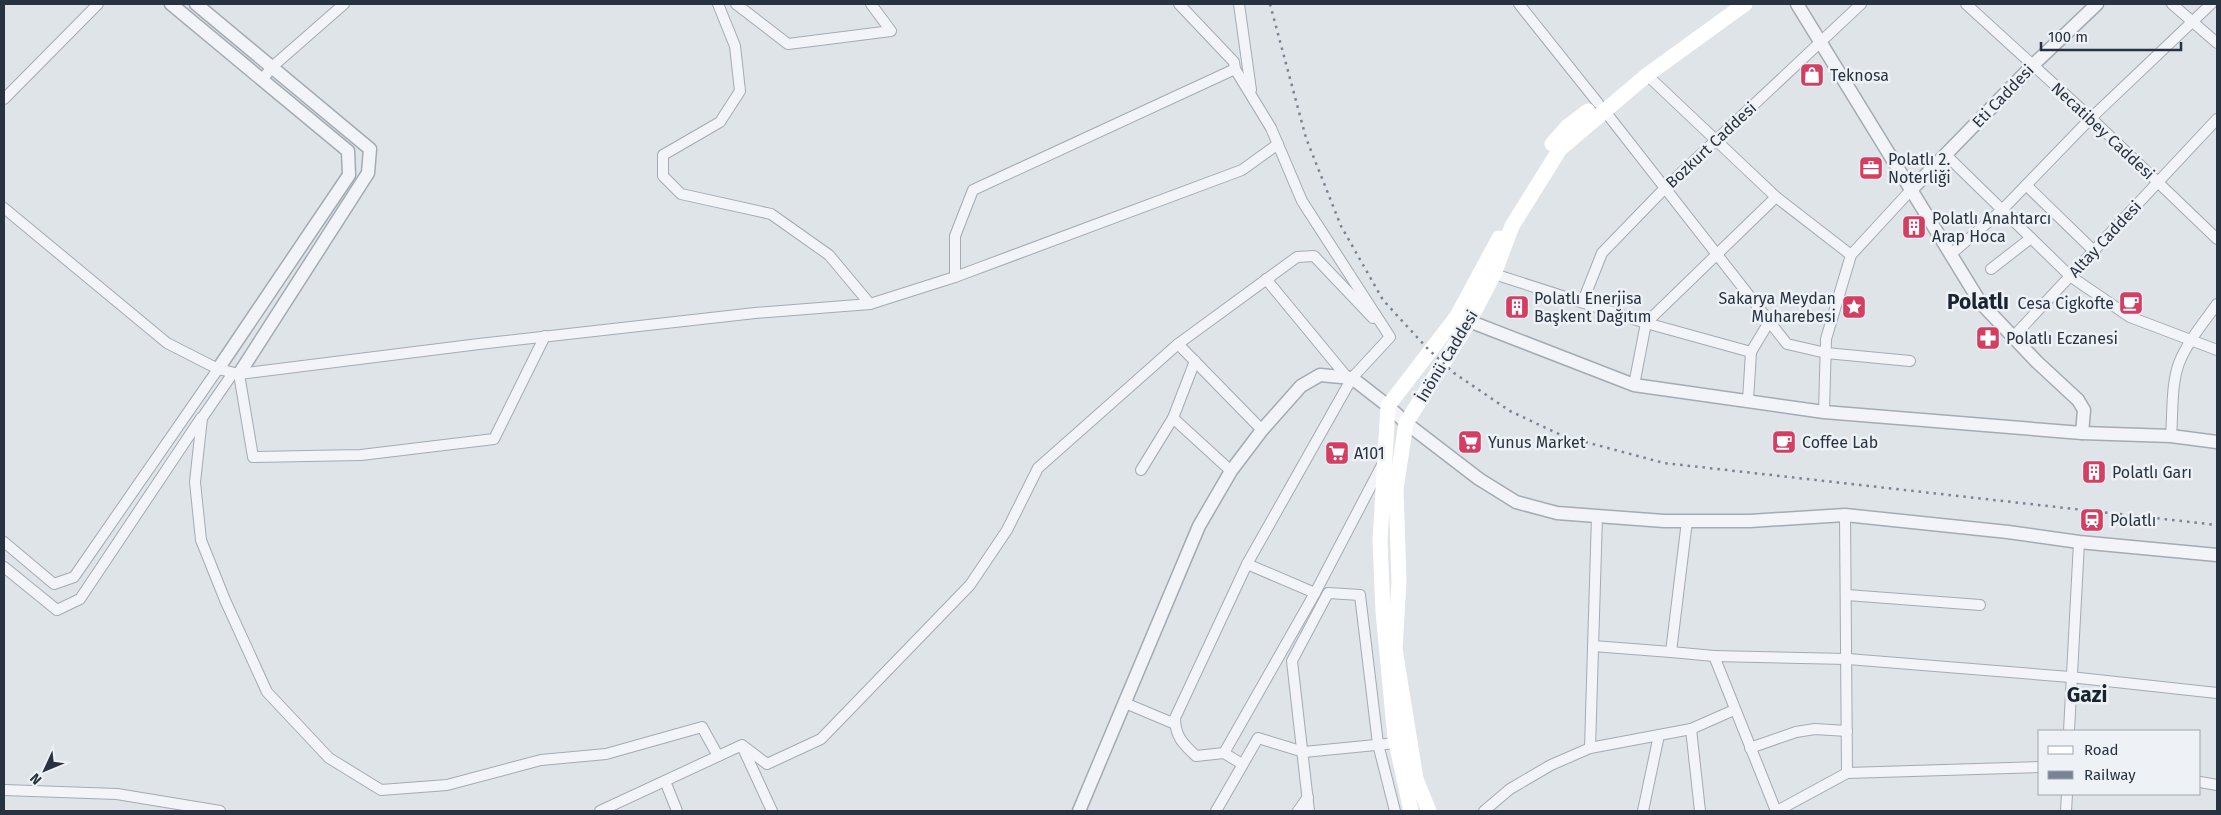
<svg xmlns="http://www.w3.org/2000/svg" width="2221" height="815" font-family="'Fira Sans',sans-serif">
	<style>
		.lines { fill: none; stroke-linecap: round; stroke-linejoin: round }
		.minor-casing { stroke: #a4abb3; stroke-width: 12 }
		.tertiary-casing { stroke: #a4abb3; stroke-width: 15 }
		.minor { stroke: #f2f4f7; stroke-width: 10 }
		.tertiary { stroke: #f2f4f7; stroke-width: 12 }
		.secondary { stroke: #fff; stroke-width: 15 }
		.rail { stroke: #788493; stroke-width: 2.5; stroke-dasharray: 2.5 5; stroke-linecap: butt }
		.labels { text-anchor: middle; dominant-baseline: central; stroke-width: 5; stroke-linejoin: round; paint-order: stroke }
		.poi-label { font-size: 16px; fill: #273340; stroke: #eef2f6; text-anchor: start }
		.street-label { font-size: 16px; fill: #273340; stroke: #eef2f6 }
		.district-label { font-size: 21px; font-weight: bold; fill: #192431; stroke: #eef2f6 }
	</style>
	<rect width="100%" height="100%" fill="#dfe4e9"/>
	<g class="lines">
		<defs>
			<g id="minor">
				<polyline points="718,4 735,46 740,91 720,122 663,155 663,176 681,194 771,214 829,255 870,304 955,277 1242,170 1278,144"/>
				<polyline points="736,4 788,44 891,31 871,4"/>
				<path d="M1179 4 1234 62 1235 69 1271 128 1302 201 1390 337 1352 378 1247 564 1175 718C1175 736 1183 744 1196 756L1224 753 1315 593 1382 465"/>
				<polyline points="1239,4 1251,90"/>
				<polyline points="1519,4 1598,103"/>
				<polyline points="1966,4 2091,118 2217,239"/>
				<polyline points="2172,4 2217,43"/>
				<polyline points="1647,75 1776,197 1851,255"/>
				<polyline points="262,80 272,67 344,4"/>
				<polyline points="4,99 98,4"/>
				<polyline points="1604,110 1787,344 1826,353 1910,361"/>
				<polyline points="1946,155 2070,276 2130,317 2217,350"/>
				<polyline points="2026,185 2095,252"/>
				<polyline points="4,208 167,343 218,369 239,374 479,344 755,313 870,304"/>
				<polyline points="1950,255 2002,210 2091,118 2211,4"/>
				<polyline points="1991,269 2031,238"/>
				<polyline points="1494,274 1646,323 1751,352"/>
				<polyline points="955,277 955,236 973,190 1235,69"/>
				<polyline points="1266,279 1346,376"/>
				<polyline points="1583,301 1602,253 1665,188 1861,4"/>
				<polyline points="2013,337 2217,119"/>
				<polyline points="1178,344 1262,430"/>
				<polyline points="233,373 202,418 195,482 201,540 225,600 267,692 329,758 381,790 447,785 541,760 606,754 702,727 718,756"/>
				<polyline points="239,374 253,457 361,455 494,439 545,336"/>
				<polyline points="1634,385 1646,323 1776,197"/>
				<polyline points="1748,400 1751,352 1769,322"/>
				<polyline points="1824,412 1826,339 1851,255 1910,191"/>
				<polyline points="1173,418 1231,471"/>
				<path d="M2171 436C2173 412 2171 385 2179 363 2188 341 2204 322 2217 304"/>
				<polyline points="1141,470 1173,418 1195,361"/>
				<polyline points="1845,515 1847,773"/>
				<polyline points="1687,521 1671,652 1714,656 1776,811"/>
				<polyline points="4,542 54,584 74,577 218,369"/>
				<polyline points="1247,564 1315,593"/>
				<polyline points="4,567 57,610 80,599 201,418"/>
				<polyline points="1847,595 1980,605"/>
				<polyline points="1593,646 1671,652"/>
				<polyline points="1714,656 1848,659 2070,677 2217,693"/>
				<polyline points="1125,703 1175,724"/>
				<polyline points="1691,729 1700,811"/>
				<polyline points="2069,731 2079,542"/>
				<polyline points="742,746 772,811"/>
				<polyline points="1590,748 1597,516"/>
				<polyline points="1750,748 1796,732 1815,729 1847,731"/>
				<polyline points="1224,753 1242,764"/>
				<polyline points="665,781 677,811"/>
				<polyline points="2200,782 2217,785"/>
				<polyline points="4,790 117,794 220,811"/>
				<polyline points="600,811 742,745 767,764 821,739 970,585 1007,530 1038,468 1178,344 1297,257 1314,256 1373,318"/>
				<polyline points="1216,811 1258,738 1304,752 1396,743"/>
				<polyline points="1298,811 1308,797"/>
				<polyline points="1309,811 1292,661 1328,593 1360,595 1378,744 1395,811"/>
				<polyline points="1484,811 1510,789 1551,765 1590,748 1691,729 1734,710"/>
				<polyline points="1643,811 1659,735"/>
				<polyline points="1777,811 1847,773 2040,767"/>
				<polyline points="2066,811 2067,794"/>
			</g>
			<g id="tertiary">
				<polyline points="171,4 348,151 349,175 218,369"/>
				<polyline points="196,4 370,149 368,173 239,374"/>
				<polyline points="1797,4 1980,302 2037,362 2078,400 2084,410 2082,433"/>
				<polyline points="1910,191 2032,66 2097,4"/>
				<polyline points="1461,318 1634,385 1824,412 2082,433 2171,436 2217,442"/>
				<polyline points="1079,811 1199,526 1231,471 1262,430 1301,386 1320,375 1352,378 1388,406 1406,423 1479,479 1516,502 1557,513 1664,521 1750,521 1845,515 2008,532 2079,542 2217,555"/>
			</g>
		</defs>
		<use href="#minor" class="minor-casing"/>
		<use href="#tertiary" class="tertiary-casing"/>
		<use href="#minor" class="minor"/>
		<use href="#tertiary" class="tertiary"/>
		<g class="secondary">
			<polyline points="1552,144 1567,127 1588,111"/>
			<polyline points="1411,811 1395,738 1383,612 1380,540 1388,406 1457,316 1499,238"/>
			<polyline points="1429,811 1416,779 1395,649 1399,582 1396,489 1406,423 1469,322 1494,274 1512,226 1560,149 1647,75 1745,4"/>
		</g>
		<polyline class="rail" points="1270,4 1306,138 1341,226 1383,300 1427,348 1454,373 1510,411 1563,436 1664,463 2217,525"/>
	</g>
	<defs>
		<symbol id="shop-square" viewBox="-11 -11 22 22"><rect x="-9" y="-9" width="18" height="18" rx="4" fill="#d33f62" stroke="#eef2f6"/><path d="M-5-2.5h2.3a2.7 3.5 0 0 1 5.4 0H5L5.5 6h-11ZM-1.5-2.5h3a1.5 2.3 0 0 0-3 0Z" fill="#fff"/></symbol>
		<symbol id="office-square" viewBox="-11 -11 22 22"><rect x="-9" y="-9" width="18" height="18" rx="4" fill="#d33f62" stroke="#eef2f6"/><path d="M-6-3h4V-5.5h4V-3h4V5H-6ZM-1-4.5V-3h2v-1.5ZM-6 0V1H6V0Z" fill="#fff"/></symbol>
		<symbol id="building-square" viewBox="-11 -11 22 22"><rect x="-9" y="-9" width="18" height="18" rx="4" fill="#d33f62" stroke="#eef2f6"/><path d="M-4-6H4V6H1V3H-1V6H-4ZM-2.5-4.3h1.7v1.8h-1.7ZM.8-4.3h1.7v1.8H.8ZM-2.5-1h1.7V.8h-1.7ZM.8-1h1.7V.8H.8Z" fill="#fff"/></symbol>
		<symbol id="cafe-square" viewBox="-11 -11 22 22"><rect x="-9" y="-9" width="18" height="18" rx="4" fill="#d33f62" stroke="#eef2f6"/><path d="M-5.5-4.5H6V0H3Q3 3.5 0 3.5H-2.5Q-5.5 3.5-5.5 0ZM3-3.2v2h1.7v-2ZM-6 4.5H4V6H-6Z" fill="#fff"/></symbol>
		<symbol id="sight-square" viewBox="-11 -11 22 22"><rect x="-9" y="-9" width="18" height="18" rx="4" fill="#d33f62" stroke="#eef2f6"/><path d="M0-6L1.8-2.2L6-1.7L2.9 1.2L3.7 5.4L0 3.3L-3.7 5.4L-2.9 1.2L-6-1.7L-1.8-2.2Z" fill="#fff"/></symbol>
		<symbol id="pharmacy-square" viewBox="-11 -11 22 22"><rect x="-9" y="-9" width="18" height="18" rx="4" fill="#d33f62" stroke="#eef2f6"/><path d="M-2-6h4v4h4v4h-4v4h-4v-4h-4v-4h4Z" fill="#fff"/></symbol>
		<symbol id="supermarket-square" viewBox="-11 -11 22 22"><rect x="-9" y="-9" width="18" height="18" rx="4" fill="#d33f62" stroke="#eef2f6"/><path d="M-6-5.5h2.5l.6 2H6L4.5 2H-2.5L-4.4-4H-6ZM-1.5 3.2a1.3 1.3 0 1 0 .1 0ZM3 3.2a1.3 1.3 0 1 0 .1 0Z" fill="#fff"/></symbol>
		<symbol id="station-square" viewBox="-11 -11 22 22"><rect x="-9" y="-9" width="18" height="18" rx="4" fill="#d33f62" stroke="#eef2f6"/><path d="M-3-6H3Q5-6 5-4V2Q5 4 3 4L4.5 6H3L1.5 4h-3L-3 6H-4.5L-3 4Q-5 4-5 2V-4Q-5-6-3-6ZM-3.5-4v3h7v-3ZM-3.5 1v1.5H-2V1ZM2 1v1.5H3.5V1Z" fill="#fff"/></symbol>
	</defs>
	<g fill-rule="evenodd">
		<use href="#shop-square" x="1798" y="61" width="28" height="28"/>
		<use href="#office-square" x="1857" y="154" width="28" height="28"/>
		<use href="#building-square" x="1900" y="213" width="28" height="28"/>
		<use href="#cafe-square" x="2117" y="289" width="28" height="28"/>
		<use href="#building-square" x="1503" y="293" width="28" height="28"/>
		<use href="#sight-square" x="1840" y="293" width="28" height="28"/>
		<use href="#pharmacy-square" x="1974" y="324" width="28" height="28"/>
		<use href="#supermarket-square" x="1456" y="428" width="28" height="28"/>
		<use href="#cafe-square" x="1770" y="428" width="28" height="28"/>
		<use href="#supermarket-square" x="1323" y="439" width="28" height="28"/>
		<use href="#building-square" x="2080" y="458" width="28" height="28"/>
		<use href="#station-square" x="2078" y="506" width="28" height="28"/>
	</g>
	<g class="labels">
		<g class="poi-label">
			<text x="1830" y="75">Teknosa</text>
			<text x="1888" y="159">Polatlı 2.<tspan x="1888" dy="18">Noterliği</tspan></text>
			<text x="1932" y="218">Polatlı Anahtarcı<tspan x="1932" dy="18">Arap Hoca</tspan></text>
			<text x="1534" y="298">Polatlı Enerjisa<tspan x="1534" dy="18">Başkent Dağıtım</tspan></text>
			<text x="1836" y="298" text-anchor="end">Sakarya Meydan<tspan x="1836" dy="18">Muharebesi</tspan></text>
			<text x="2114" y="303" text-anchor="end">Cesa Cigkofte</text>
			<text x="2006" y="338">Polatlı Eczanesi</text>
			<text x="1488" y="442">Yunus Market</text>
			<text x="1802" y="442">Coffee Lab</text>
			<text x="1354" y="453">A101</text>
			<text x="2112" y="472">Polatlı Garı</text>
			<text x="2110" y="520">Polatlı</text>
		</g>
		<g class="street-label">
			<text transform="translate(2003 96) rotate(-46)">Eti Caddesi</text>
			<text transform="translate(2103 131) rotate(43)">Necatibey Caddesi</text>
			<text transform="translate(1711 145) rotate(-43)">Bozkurt Caddesi</text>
			<text transform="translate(2105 239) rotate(-47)">Altay Caddesi</text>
			<text transform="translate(1447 356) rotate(-59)">İnönü Caddesi</text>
		</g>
		<g class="district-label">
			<text x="1978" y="302">Polatlı</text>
			<text x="2087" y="695">Gazi</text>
		</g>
	</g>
	<rect width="2221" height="815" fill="none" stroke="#273340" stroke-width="10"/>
	<rect x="2038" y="730" width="162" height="65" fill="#eef2f6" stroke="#9ea6ad"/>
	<rect x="2048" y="746" width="25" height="8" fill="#ffffff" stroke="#9ea6ad"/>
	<text x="2084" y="755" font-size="15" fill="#273340">Road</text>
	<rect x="2048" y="771" width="25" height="8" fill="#788493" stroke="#9ea6ad"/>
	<text x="2084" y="780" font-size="15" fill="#273340">Railway</text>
	<g transform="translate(45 770) rotate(226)" stroke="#eef2f6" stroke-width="4" paint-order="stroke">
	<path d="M0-4L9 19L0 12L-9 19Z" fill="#273340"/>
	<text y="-8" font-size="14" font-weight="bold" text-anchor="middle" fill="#273340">N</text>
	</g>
	<path d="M2041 42v8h140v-8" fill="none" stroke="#273340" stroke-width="2.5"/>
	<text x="2048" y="42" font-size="15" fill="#273340" stroke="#eef2f6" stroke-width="4" paint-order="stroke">100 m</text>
</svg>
